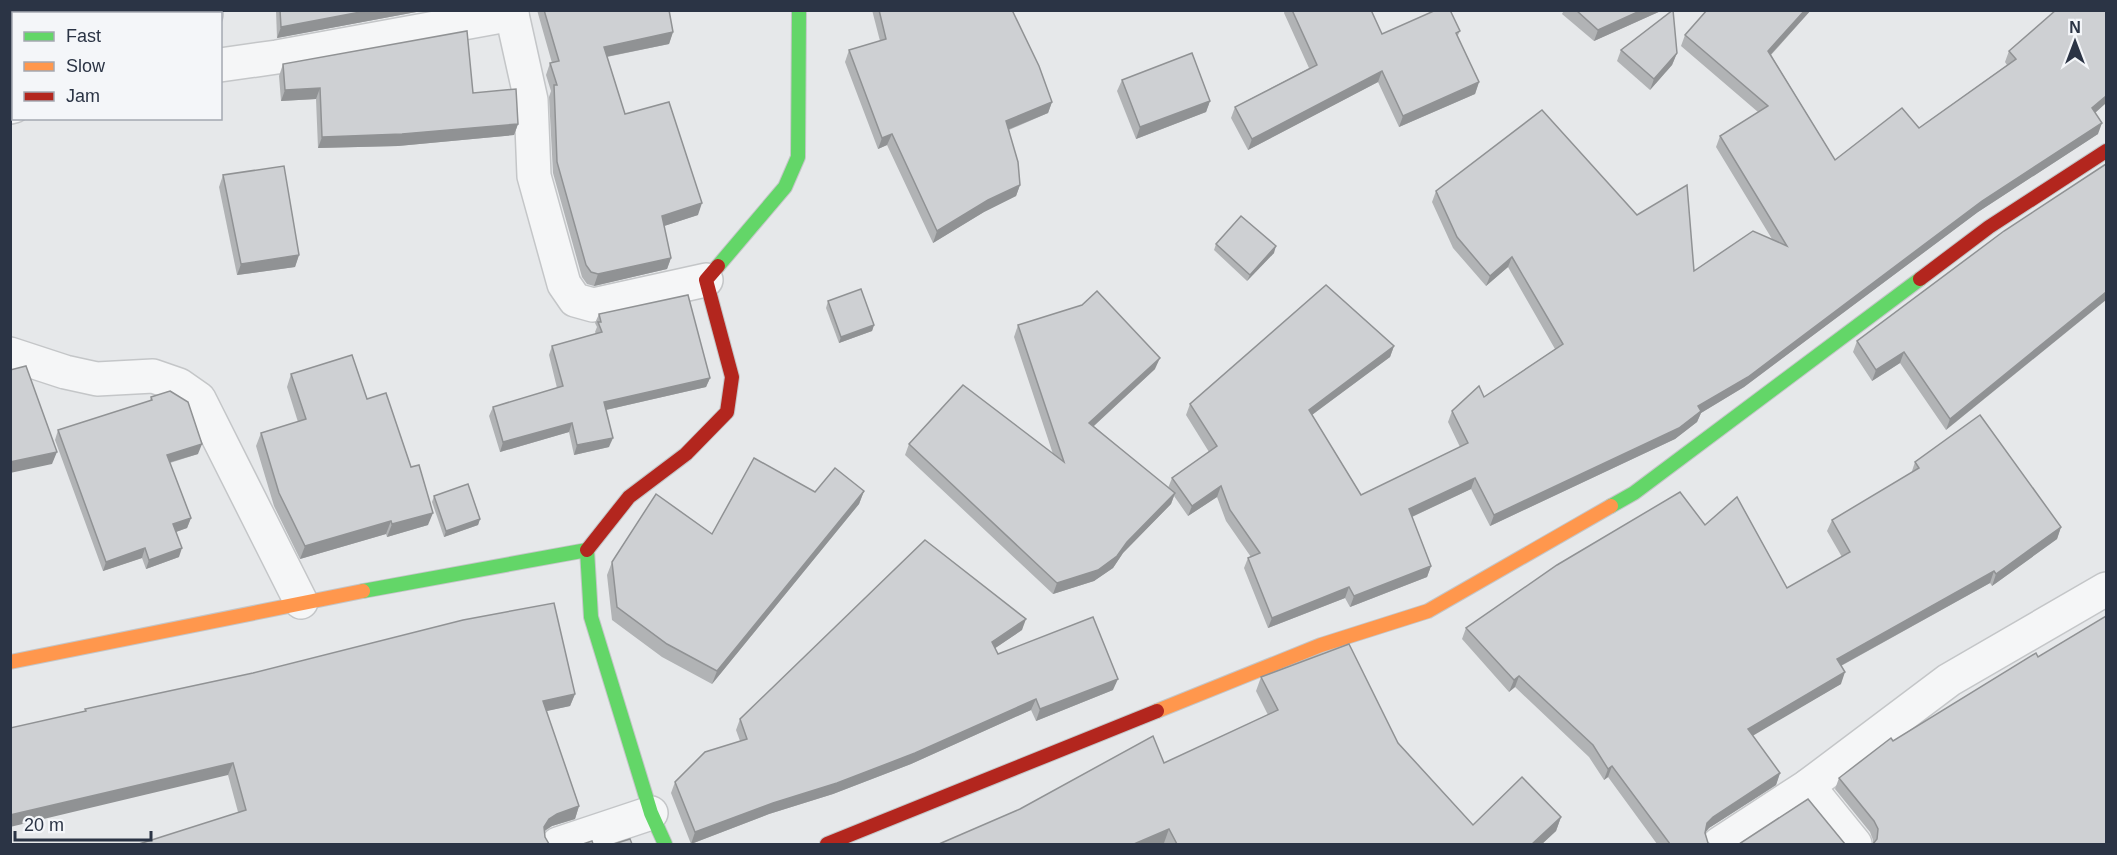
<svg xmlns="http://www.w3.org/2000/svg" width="2117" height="855" font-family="Arial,sans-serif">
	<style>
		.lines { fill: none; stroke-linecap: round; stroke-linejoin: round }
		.street-casing { stroke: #c4c6c8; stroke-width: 36 }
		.fast-casing { stroke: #c4c6c8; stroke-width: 16 }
		.slow-casing { stroke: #c4c6c8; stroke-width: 16 }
		.jam-casing { stroke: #c4c6c8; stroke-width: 16 }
		.street { stroke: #f5f6f7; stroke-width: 33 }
		.fast { stroke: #63d668; stroke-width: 14 }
		.slow { stroke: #ff974d; stroke-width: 14 }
		.jam { stroke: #b3261e; stroke-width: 14 }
		.wall { fill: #b1b3b5 }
		.shaded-wall { fill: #909294 }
		.building { fill: #ced0d3; stroke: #909294; stroke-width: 1.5 }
	</style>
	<rect width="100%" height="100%" fill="#e6e8ea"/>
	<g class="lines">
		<defs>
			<g id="street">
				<polyline points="205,10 206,14"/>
				<polyline points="511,10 531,100 534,176 564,284 575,300 593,305 706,280"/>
				<polyline points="220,65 277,57 512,14"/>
				<polyline points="10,107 14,106"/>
				<polyline points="10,354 65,372 97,379 153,376 179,385 199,399 301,602"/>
				<polyline points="1808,786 1855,844"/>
				<polyline points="558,844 651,813"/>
				<polyline points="1719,844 1808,786 1949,680 2106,589"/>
			</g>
			<g id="fast">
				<polyline points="718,266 785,187 798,157 799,10"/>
				<polyline points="1611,506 1634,493 1920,279"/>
				<polyline points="363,591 587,550 591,617 651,813 665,844"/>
			</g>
			<g id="slow">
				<polyline points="10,662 363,591"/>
				<polyline points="1157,711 1321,645 1428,611 1611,506"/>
			</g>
			<g id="jam">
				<polyline points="1920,279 1989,227 2106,151"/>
				<polyline points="587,550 629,497 686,454 727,412 732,377 706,280 718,266"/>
				<polyline points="827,844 1157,711"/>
			</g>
		</defs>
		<use href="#street" class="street-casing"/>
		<use href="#fast" class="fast-casing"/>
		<use href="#slow" class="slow-casing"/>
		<use href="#jam" class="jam-casing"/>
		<use href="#street" class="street"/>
		<use href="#fast" class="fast"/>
		<use href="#slow" class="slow"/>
		<use href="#jam" class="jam"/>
	</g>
	<g class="wall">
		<polygon points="276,10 427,10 277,38"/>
		<polygon points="537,10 669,10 673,32 669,44 607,57 625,114 698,215 664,226 671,258 667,269 594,286 587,284 582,277 553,173 549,97 551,91 546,75 550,63 552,63"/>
		<polygon points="872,10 1012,10 1052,102 1048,113 1009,130 1020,185 1016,196 984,212 933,243 887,145 878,149 845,62 849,50 880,41"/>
		<polygon points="1285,10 1371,10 1382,34 1460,31 1457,37 1479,82 1475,94 1399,127 1378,82 1248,150 1231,118 1235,107 1309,68 1284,13"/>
		<polygon points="1564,10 1663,10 1594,41 1562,14"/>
		<polygon points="1707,10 1811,10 1771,55 1835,160 1919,128 2007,65 2005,62 2009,51 2106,103 2095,113 2098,134 1978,212 1744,387 1701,413 1697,422 1675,439 1490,526 1471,489 1412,517 1431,566 1427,577 1350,607 1345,598 1268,628 1244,568 1248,558 1251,557 1226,521 1217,497 1188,516 1174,496 1171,504 1123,553 1113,568 1094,581 1053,594 905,455 909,444 1053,454 1014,337 1018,325 1155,369 1094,426 1168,488 1172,478 1209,452 1186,415 1190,404 1394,346 1390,357 1312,415 1361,495 1460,447 1448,422 1452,411 1484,397 1555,349 1508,267 1486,286 1453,248 1432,202 1436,191 1637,215 1694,271 1772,239 1716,147 1720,136 1758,112 1681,46 1685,35"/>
		<polygon points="1621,50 1677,53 1672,65 1650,90 1617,61"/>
		<polygon points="283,64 473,93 518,124 514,135 398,146 318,148 316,99 281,101 279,76"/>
		<polygon points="1122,80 1210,101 1206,112 1136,139 1117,91"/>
		<polygon points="2106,164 1946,430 1900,363 1872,381 1853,352 1857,341"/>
		<polygon points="223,175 299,255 295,267 237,275 219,187"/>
		<polygon points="1216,244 1274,253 1247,281 1214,250"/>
		<polygon points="828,301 874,325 872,331 839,343 826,308"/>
		<polygon points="599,314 710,378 706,387 606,410 609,447 574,455 569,432 500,452 489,416 493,407 557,388 549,355 552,346 596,334 595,332 597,327 595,323"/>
		<polygon points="291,374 367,399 428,525 387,537 386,534 300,559 274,506 256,446 261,433 298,422 287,387"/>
		<polygon points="151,397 198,454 170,463 191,518 187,528 176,532 179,557 146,569 142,558 103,571 55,440 58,430 150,401"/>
		<polygon points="1915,462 2061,527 2057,539 1992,586 1990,583 1841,666 1841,684 1752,735 1780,773 1776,785 1709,828 1705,833 1708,843 1710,844 1657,844 1608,777 1604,780 1589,757 1515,687 1509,692 1462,639 1466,628 1705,525 1787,588 1842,557 1827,531 1832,520 1911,474"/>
		<polygon points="864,491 859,504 712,684 662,657 612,620 607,575 612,562 712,534 815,492"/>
		<polygon points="434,496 480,519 478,525 444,537 432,502"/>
		<polygon points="1022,630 995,648 998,654 1113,690 1036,721 1031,710 911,764 833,794 769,814 691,844 671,793 675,782 740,741 736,730 740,719"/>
		<polygon points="2038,657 1873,844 1873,840 1870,832 1835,789 1839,778 1893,741"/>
		<polygon points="1261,677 1398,743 1473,825 1561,817 1556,831 1542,844 1165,844 1164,843 1164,763 1268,715 1256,691"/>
		<polygon points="575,694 570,706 546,711 579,806 575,819 552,826 545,831 238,812 228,775 85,711 85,709"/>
	</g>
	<g class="shaded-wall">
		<polygon points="371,10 427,10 277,38 281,27"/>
		<polygon points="1642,10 1663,10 1594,41 1598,30"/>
		<polygon points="1805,10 1811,10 1764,62 1768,51"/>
		<polygon points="673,32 669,44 600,58 604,47"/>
		<polygon points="1677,53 1672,65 1650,90 1654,79"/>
		<polygon points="1382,71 1378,82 1248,150 1252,139"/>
		<polygon points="1479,82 1475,94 1399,127 1403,116"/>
		<polygon points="320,88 316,99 281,101 285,90"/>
		<polygon points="2106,96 2106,103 2088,119 2092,108"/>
		<polygon points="1210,101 1206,112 1136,139 1140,127"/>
		<polygon points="1052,102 1048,113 1002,132 1006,121"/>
		<polygon points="2102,123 2098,134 1978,212 1744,387 1701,413 1697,422 1675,439 1490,526 1494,515 1698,406 1982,201"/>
		<polygon points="518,124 514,135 398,146 318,148 322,137"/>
		<polygon points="892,134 887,145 878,149 882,138"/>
		<polygon points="1020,185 1016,196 984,212 933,243 937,231 988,200"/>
		<polygon points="702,203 698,215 658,228 662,216"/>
		<polygon points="1276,246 1274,253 1247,281 1250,275"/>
		<polygon points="299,255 295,267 237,275 241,264"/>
		<polygon points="1512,257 1508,267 1486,286 1490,276"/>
		<polygon points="671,258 667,269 594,286 598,274"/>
		<polygon points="2106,292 2106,300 1946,430 1950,419"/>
		<polygon points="874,325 872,331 839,343 841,337"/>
		<polygon points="1394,346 1390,357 1305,420 1309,410"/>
		<polygon points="1904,352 1900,363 1872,381 1876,370"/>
		<polygon points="1160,358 1155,369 1085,434 1089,423"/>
		<polygon points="710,378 706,387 601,411 604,402"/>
		<polygon points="572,423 569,432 500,452 503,442"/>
		<polygon points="613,438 609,447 574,455 577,445"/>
		<polygon points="202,444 198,454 164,464 167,455"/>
		<polygon points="57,452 52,464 10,473 10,462"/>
		<polygon points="1475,478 1471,489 1405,520 1409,509"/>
		<polygon points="1221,486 1217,497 1188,516 1192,506"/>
		<polygon points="864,491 859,504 712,684 717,671"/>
		<polygon points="1175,493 1171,504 1123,553 1113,568 1094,581 1053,594 1057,583 1127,542"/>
		<polygon points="433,513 428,525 387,537 392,524"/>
		<polygon points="191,518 187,528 170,534 173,524"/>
		<polygon points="480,519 478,525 444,537 446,531"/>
		<polygon points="391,521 386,534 300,559 305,546"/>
		<polygon points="2061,527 2057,539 1992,586 1996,574"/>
		<polygon points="145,548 142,558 103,571 106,562"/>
		<polygon points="182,548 179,557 146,569 149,560"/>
		<polygon points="1431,566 1427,577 1350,607 1354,596"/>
		<polygon points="1994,571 1990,583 1833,670 1837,659"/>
		<polygon points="1349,587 1345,598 1268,628 1272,618"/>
		<polygon points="1026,619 1022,630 988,653 992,642"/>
		<polygon points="1845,672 1841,684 1744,741 1748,729"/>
		<polygon points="1519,676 1515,687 1509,692 1514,680"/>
		<polygon points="1118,679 1113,690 1036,721 1040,709"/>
		<polygon points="575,694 570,706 538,713 543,701"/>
		<polygon points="1036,699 1031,710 911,764 833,794 769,814 691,844 695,832 773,803"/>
		<polygon points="233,763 228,775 10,827 10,815"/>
		<polygon points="1612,766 1608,777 1604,780 1608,769"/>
		<polygon points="1780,773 1776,785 1709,828 1703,835 1707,823 1713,817"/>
		<polygon points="579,806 575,819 552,826 544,831 544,827 549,819 557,814"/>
		<polygon points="1561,817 1556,831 1542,844 1532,844"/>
		<polygon points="1169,829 1164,843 1161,844 1134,844"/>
	</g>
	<g class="building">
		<polygon points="280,10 371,10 281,27"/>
		<polygon points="544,10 669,10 673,32 604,47 625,114 669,102 702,203 662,216 671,258 598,274 591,272 586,265 557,162 554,85 557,85 550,63 559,61"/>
		<polygon points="879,10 1012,10 1039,66 1052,102 1006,121 1018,162 1020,185 988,200 937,231 892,134 882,138 849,50 886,39"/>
		<polygon points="1292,10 1371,10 1382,34 1436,10 1450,10 1460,31 1456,33 1479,82 1403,116 1382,71 1252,139 1235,107 1317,65"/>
		<polygon points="1576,10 1642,10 1598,30"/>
		<polygon points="1673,10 1677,53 1654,79 1621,50"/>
		<polygon points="1707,10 1805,10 1768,51 1835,160 1902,108 1919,128 2016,59 2009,51 2056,10 2106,10 2106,96 2092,108 2102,123 1982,201 1748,377 1698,406 1701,411 1679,428 1494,515 1475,478 1409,509 1431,566 1354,596 1349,587 1272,618 1248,558 1260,553 1230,510 1221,486 1192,506 1172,478 1217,446 1190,404 1326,285 1394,346 1309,410 1361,495 1468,443 1452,411 1479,386 1484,397 1563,344 1512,257 1490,276 1457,237 1436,191 1542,110 1637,215 1687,185 1694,271 1753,231 1787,246 1720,136 1768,106 1685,35"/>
		<polygon points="467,31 473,93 516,89 518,124 402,134 322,137 320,88 285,90 283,64"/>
		<polygon points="1192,53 1210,101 1140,127 1122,80"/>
		<polygon points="2106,164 2106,292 1950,419 1904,352 1876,370 1857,341 2004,231"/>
		<polygon points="284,166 299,255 241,264 223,175"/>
		<polygon points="1241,216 1276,246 1250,275 1216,244"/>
		<polygon points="861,289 874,325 841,337 828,301"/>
		<polygon points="1097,291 1160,358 1089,423 1175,493 1127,542 1117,556 1098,570 1057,583 909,444 963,385 1064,462 1018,325 1082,305"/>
		<polygon points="688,295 710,378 604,402 613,438 577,445 572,423 503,442 493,407 563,386 552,346 602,332 598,322 601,322 599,314"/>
		<polygon points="352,355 367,399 386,393 411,467 419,465 433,513 392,524 391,521 305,546 279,493 261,433 306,419 291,374"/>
		<polygon points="26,366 57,452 10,462 10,370"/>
		<polygon points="170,391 188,402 202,444 167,455 191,518 173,524 182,548 149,560 145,548 106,562 58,430 152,400 151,397"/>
		<polygon points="1980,415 2061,527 1996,574 1994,571 1837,659 1845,672 1748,729 1780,773 1713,817 1707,823 1705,833 1708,843 1710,844 1670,844 1612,766 1608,769 1593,745 1519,676 1514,680 1466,628 1557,565 1680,492 1705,525 1737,497 1787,588 1850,552 1832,520 1919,468 1915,462"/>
		<polygon points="754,458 815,492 835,468 864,491 717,671 667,644 617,607 612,562 656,494 712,534"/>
		<polygon points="468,484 480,519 446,531 434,496"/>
		<polygon points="925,540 1026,619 992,642 998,654 1093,617 1118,679 1040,709 1036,699 915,753 837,783 773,803 695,832 675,782 705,752 747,739 740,719"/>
		<polygon points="554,603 575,694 543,701 579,806 557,814 549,819 544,827 545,837 549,844 139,844 246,810 233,763 10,815 10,728 86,711 85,709 253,673 463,620"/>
		<polygon points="2106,616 2106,844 1873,844 1877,839 1878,829 1874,821 1839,778 1891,738 1893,741 2036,653 2038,657"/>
		<polygon points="1349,644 1398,743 1473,825 1522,777 1561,817 1532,844 1177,844 1169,829 1134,844 939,844 1020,809 1153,736 1164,763 1278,710 1261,677"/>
		<polygon points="1808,799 1845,844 1739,844"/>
		<polygon points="630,839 632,844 614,844"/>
		<polygon points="592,841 593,844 583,844"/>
	</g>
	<rect width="2117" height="855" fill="none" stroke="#2b3445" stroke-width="24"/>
	<rect x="12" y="12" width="210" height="108" fill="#f4f6f9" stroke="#a4a8b1" stroke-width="1.5"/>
	<rect x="24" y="32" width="30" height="9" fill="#63d668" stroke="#a4a8b1" stroke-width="1.5"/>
	<text x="66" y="42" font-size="18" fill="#2b3445">Fast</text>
	<rect x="24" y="62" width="30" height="9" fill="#ff974d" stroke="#a4a8b1" stroke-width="1.5"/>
	<text x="66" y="72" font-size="18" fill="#2b3445">Slow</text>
	<rect x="24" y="92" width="30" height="9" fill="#b3261e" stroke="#a4a8b1" stroke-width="1.5"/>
	<text x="66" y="102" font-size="18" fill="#2b3445">Jam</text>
	<g transform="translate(2075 42)" stroke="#f4f6f9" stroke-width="4.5" paint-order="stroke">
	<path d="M0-4.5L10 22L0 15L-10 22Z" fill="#2b3445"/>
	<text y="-9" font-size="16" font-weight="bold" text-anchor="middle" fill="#2b3445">N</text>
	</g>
	<path d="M15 831v9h136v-9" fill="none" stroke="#2b3445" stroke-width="3"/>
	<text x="24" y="831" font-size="18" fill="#2b3445" stroke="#f4f6f9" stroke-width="4.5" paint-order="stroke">20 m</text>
</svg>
